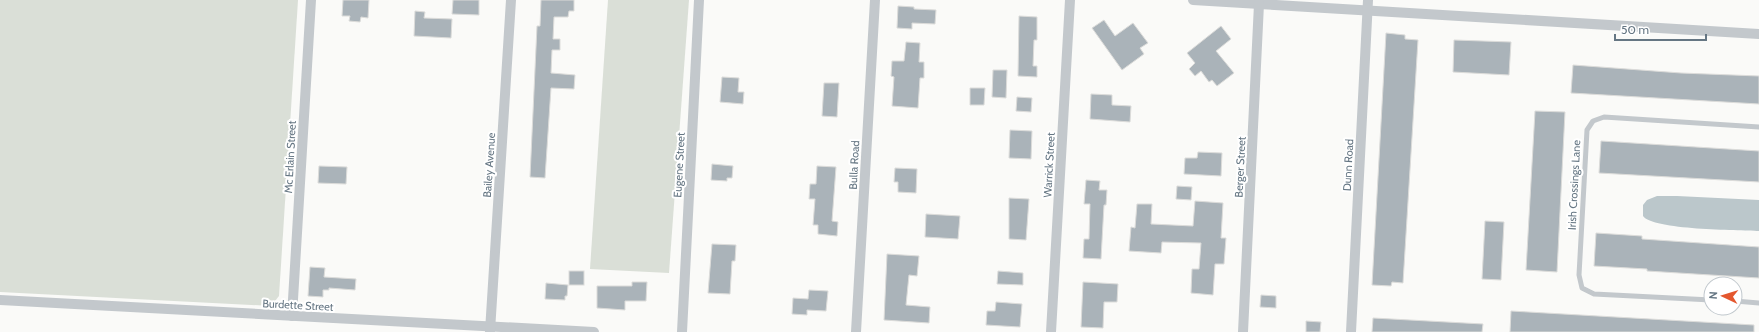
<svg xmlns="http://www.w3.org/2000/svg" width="1759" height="332" font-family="Cabin,sans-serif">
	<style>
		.green { fill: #dadfd7 }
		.water { fill: #bbc7cb }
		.building { fill: #aab3b9; stroke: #dcdcda }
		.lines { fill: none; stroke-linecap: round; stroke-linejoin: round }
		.lane { stroke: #c3c8cc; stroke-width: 5 }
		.street { stroke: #c3c8cc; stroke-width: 10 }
		.labels { text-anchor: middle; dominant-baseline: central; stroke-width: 4; stroke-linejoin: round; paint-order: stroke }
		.street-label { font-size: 11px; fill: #657683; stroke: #fff }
	</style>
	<rect width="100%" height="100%" fill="#fafaf8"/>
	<g class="green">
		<polygon points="0,0 298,0 279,296 271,306 0,292"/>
		<polygon points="608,0 689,0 669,273 590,269"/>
	</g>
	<path class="water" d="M1657 196H1677L1759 200V231C1739 230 1652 230 1643 216V205L1647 200Z"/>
	<g class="building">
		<polygon points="343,0 369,0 368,18 361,17 360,22 349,21 350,16 342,16"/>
		<polygon points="453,0 479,0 479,15 452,14"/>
		<polygon points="541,0 574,0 574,11 569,11 568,17 554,17 553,39 560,39 560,50 552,50 551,73 575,75 574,89 551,88 545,178 530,177 537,26 540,26"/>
		<polygon points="898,6 914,7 914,9 936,10 935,24 912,23 912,29 897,28"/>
		<polygon points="415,11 425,12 424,18 452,19 451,38 414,36"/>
		<polygon points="1019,16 1037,17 1037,40 1034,40 1033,66 1037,66 1037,77 1018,76"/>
		<polygon points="1104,20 1115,36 1133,23 1148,43 1140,48 1144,54 1122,70 1092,28"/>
		<polygon points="1221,26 1231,39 1216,51 1234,73 1217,86 1212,80 1209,82 1201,71 1195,76 1189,69 1195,63 1187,53"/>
		<polygon points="1386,33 1405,35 1405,39 1418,40 1403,283 1392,282 1391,286 1372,285"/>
		<polygon points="1454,40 1511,42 1509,75 1453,72"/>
		<polygon points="906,42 920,43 919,62 924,62 924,78 920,78 918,108 892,106 894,77 891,76 892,61 904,61"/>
		<polygon points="1573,65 1681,73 1759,76 1759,104 1571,93"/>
		<polygon points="993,70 1007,70 1006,98 992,97"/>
		<polygon points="722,77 739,78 738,92 744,92 743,104 720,102"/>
		<polygon points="824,83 839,83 837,117 822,116"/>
		<polygon points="970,88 985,88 984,105 970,105"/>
		<polygon points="1091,94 1112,95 1112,105 1131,106 1130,122 1090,119"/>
		<polygon points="1017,97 1032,98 1031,112 1016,111"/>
		<polygon points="1535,111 1565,112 1557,272 1526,270"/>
		<polygon points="1010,130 1032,131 1031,159 1009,158"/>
		<polygon points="1601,141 1759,151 1759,182 1599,173"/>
		<polygon points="1198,152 1222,153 1221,176 1184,174 1185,158 1197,158"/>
		<polygon points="712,164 733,166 732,178 727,178 727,181 711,180"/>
		<polygon points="319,166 347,167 346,184 318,183"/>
		<polygon points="817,166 836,167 832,221 838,222 837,236 818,234 818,225 813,225 815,199 809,199 810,184 816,184"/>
		<polygon points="895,168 917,169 916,193 898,192 898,182 894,182"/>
		<polygon points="1086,180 1100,181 1099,190 1107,190 1106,205 1104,205 1101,259 1083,258 1084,239 1089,239 1090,204 1084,204"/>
		<polygon points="1177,186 1192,187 1191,200 1176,199"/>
		<polygon points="1009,198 1029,199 1026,240 1009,239"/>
		<polygon points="1195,201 1223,203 1221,238 1226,238 1224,264 1215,264 1213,295 1191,293 1192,269 1199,269 1201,243 1162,242 1161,253 1129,251 1131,227 1135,228 1137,204 1152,204 1151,224 1193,226"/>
		<polygon points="926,214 960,216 958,239 925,237"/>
		<polygon points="1485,221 1504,222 1501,280 1482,279"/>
		<polygon points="1596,233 1642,236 1642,239 1759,247 1759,278 1647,271 1647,269 1594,266"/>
		<polygon points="712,244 736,245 735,261 732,261 730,294 708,293"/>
		<polygon points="887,254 919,256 917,276 909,275 906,305 930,307 929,323 884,320"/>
		<polygon points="310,267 325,268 324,277 356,279 355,290 329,288 329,290 323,290 323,297 308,296"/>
		<rect x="569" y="271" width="15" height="14"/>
		<polygon points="998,271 1023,273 1023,285 997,284"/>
		<polygon points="632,282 647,282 646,301 625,301 625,310 597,308 597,286 632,286"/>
		<polygon points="1083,282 1118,284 1117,302 1104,302 1103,328 1081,327"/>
		<polygon points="546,283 568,285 567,296 565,296 565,300 545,299"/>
		<polygon points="809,290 828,291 826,311 807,310 807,315 792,314 793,298 808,299"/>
		<polygon points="1261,295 1276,296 1276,308 1260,307"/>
		<polygon points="996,302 1022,304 1020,327 986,325 987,311 995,311"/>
		<polygon points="1511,311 1754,325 1754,332 1510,332"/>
		<polygon points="1373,318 1483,324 1482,332 1372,332"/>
		<polygon points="1306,321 1321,322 1320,332 1306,332"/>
	</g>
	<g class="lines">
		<g class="lane">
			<polyline points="1711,300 1594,294 1582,288 1579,275 1587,130 1593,121 1604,117 1759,127"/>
			<polyline points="1735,301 1759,303"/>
		</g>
		<g class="street">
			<polyline points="1193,0 1759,34"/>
			<polyline points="0,300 594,332"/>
			<polyline points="292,316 311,0"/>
			<polyline points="490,331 511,0"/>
			<polyline points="682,332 699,0"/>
			<polyline points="856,332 875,0"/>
			<polyline points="1051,332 1070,0"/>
			<polyline points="1243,332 1259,4"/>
			<polyline points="1351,332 1368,0"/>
		</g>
	</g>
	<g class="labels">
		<g class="street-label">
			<text transform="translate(290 157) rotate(-87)">Mc Erlain Street</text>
			<text transform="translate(489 165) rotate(-86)">Bailey Avenue</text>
			<text transform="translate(679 165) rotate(-87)">Eugene Street</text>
			<text transform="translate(854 165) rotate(-87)">Bulla Road</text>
			<text transform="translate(1049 165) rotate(-87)">Warrick Street</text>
			<text transform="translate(1348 165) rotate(-87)">Dunn Road</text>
			<text transform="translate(1240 167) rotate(-87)">Berger Street</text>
			<text transform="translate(1574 185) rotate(-87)">Irish Crossings Lane</text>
			<text transform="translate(298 305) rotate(3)">Burdette Street</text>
		</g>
	</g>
	<g transform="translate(1723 296) rotate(274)"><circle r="19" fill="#ffffff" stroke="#c1c8cd"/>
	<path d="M0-3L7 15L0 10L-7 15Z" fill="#e4572e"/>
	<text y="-6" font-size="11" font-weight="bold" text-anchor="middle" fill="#657683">N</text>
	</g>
	<path d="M1615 34v6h91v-6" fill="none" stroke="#657683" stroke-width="2"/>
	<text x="1621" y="34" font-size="12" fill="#657683" stroke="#ffffff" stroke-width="3" paint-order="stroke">50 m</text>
</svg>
